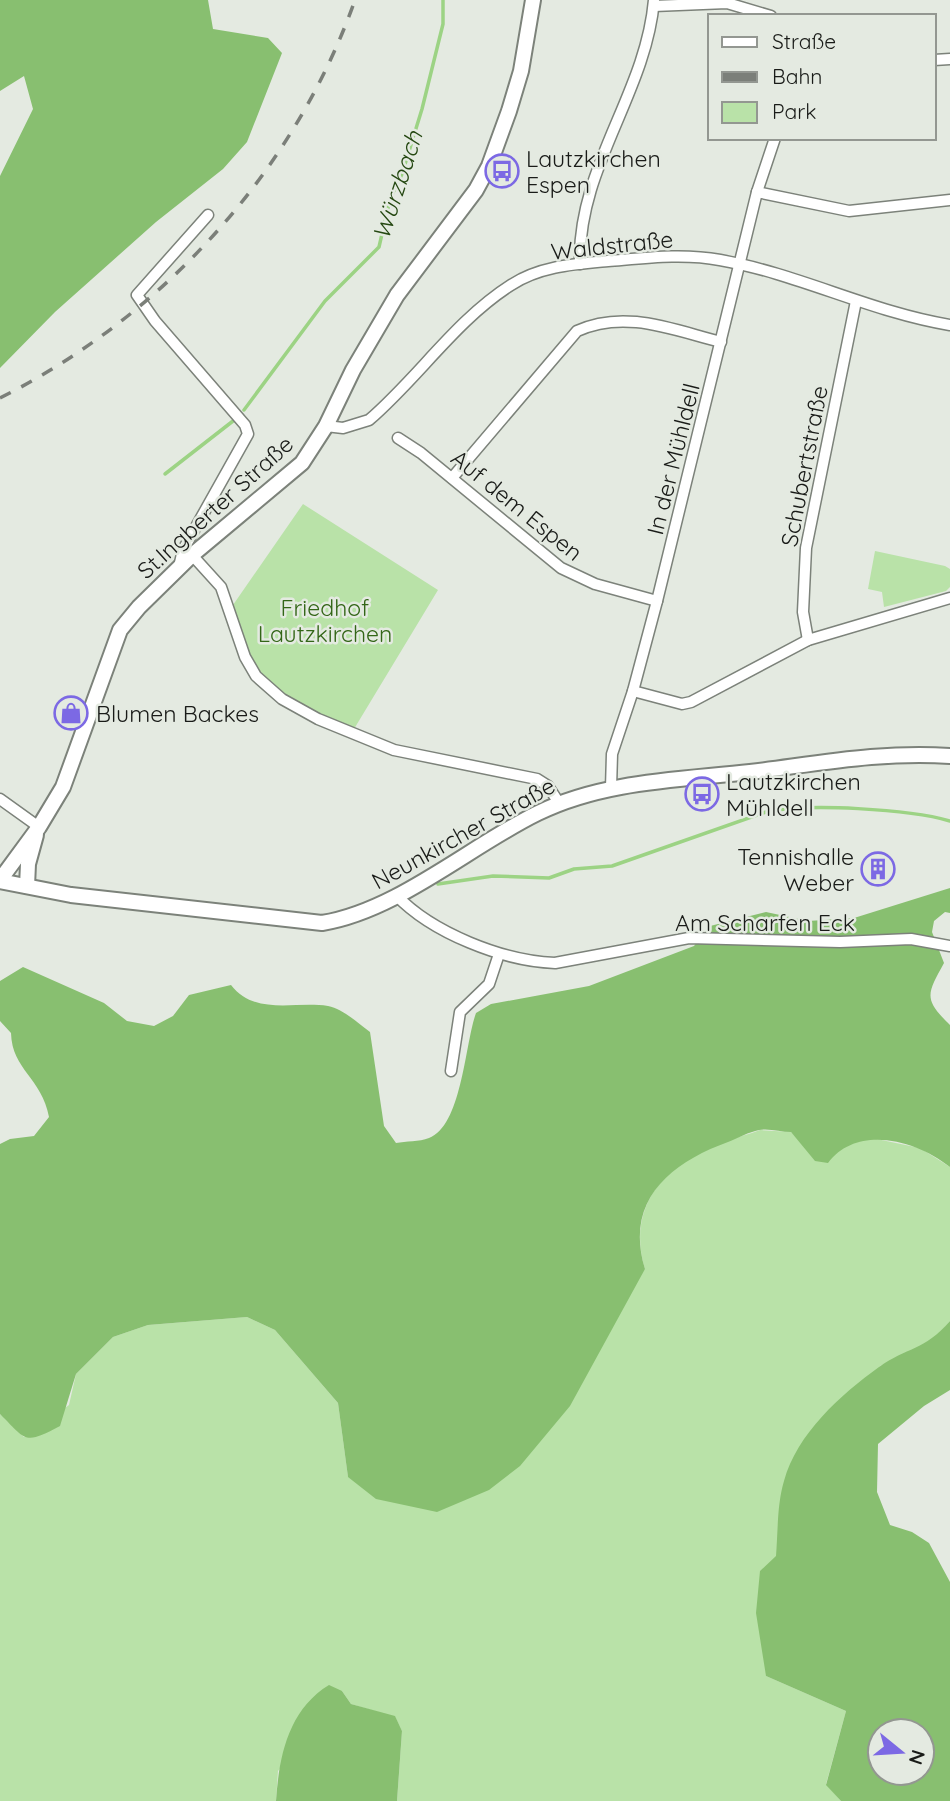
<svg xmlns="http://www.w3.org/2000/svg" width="950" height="1801" font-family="Quicksand,sans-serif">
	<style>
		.green { fill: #b9e2a8 }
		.forest { fill: #88bf70; fill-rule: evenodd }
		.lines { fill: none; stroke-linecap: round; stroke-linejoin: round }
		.stream { stroke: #9cd384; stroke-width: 3.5 }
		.minor-casing { stroke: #7c827a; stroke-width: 13 }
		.secondary-casing { stroke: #7c827a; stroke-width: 18 }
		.minor { stroke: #fff; stroke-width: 10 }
		.secondary { stroke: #fff; stroke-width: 14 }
		.rail { stroke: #7b7f79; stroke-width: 3.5; stroke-dasharray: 12 12; stroke-linecap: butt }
		.labels { text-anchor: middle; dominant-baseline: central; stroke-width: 5; stroke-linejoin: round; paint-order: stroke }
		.poi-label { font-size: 23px; fill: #191b18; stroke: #e4eae1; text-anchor: start }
		.street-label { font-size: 23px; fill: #191b18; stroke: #e4eae1 }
		.park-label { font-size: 23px; fill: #336617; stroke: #e4eae1 }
		.water-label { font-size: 24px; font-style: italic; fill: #254812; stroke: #e4eae1 }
	</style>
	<rect width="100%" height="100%" fill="#e4eae1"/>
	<g class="green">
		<path d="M303 504 438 590 354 729C320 713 273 696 254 662 244 645 240 624 233 605Z"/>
		<polygon points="875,551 945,566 950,569 950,587 946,591 884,607 882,592 868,589"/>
		<path d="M760 1130 791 1132 808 1149H838L867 1137 920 1148 950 1167V1321L934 1340 880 1366 766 1676 846 1711 826 1784 841 1801H397L402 1731 395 1717 351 1704 342 1691 278 1771 276 1801H0V1414L24 1437 69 1405 76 1374 113 1337 148 1325 247 1317 275 1330 338 1403 348 1477 645 1269C630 1221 650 1181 693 1155 712 1143 739 1138 760 1130Z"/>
	</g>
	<g class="forest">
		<polygon points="0,0 208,0 213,29 268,38 282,53 247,142 223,169 156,222 55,312 0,368 0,176 33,109 24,76 0,91"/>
		<path d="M950 888V913L945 912 934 921 932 932 944 963C927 994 923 999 950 1025V1167C916 1140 857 1124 828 1163L815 1161 791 1132C781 1132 769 1128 759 1130 749 1132 738 1138 728 1142 670 1163 624 1201 645 1269L570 1406 520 1466 489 1490 437 1512 376 1499 348 1477 338 1403 275 1330 247 1317 148 1325 113 1337 76 1374 60 1426C24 1445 27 1441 0 1414V1144L10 1139 34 1136 49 1117C42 1078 12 1070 11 1033L0 1021V981L23 967 104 1003 127 1021 154 1026 173 1016 189 995 231 985C255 1016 294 1001 328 1006 343 1009 358 1023 370 1032L384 1126 396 1143C406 1141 419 1142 429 1138 462 1126 465 1043 476 1013L491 1004 589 986 694 946 710 926 766 912 808 921 854 918Z"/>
		<path d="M950 1321V1390L924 1406 878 1444 877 1492 890 1525 912 1532 929 1543 950 1582V1801H841L826 1785 846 1711 766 1676 756 1613 760 1571 776 1556C778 1532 777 1504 784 1481 797 1434 840 1395 879 1367 907 1347 924 1351 950 1321ZM922 1731V1773H880V1731Z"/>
		<path d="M329 1685 342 1691 351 1704 395 1716 402 1731 397 1801H276C279 1757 288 1710 329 1685Z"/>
	</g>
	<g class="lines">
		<g class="stream">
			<polyline points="244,410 325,301 379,247 390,199 402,174 422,109 443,24 443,0"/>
			<polyline points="165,474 233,421"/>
			<path d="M438 884 493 876 549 878 574 869 612 866 766 812C807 803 909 809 950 821"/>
		</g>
		<defs>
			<g id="minor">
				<polyline points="654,6 727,3 771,16"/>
				<polyline points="934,60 950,59"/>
				<polyline points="757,192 849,211 950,200"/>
				<path d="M580 264C577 168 646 94 654 0"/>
				<path d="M326 426 343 428 369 420C418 378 456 320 511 285 540 266 575 264 608 261 645 258 683 253 720 260 799 274 871 312 950 325"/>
				<polyline points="398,438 421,453 561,568 595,584 657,601"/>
				<path d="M452 478 577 331C625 309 673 330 721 342"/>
				<polyline points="192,555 221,587 245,657 256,676 282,699 318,719 394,750 537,779 548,786 559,803"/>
				<polyline points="179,567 183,550 248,434 245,425 155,321 137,295 208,215"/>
				<polyline points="808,640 803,612 806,548 856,301"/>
				<polyline points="633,691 682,704 691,702 808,640 950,598"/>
				<polyline points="611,788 612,754 633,691 657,601 757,192 775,138"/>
				<polyline points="0,799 39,827"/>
				<path d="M396 895C432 933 503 961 555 963L689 938 840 942 911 939 950 946"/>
				<polyline points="451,1071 460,1012 489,984 499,954"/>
			</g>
			<g id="secondary">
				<polyline points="0,880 39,827 63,787 120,630 139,607 192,555 302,463 326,426 353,370 397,295 476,190 489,166 509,111 521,71 533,0"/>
				<path d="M0 881 71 895 322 923C397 911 470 846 538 813 603 781 679 780 750 772 816 764 883 751 950 756"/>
				<polyline points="27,886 28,864 36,835"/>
			</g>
		</defs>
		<use href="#minor" class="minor-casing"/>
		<use href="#secondary" class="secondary-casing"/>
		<use href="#minor" class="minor"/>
		<use href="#secondary" class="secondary"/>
		<path class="rail" d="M0 398C163 316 294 172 355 0"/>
	</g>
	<defs>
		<symbol id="bus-ring" viewBox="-11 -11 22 22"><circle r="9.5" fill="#e4eae1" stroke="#7c69e4" stroke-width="1.5"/><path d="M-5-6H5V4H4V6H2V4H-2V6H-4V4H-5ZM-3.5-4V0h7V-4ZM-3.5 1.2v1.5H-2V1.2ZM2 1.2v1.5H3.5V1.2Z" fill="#7c69e4"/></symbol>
		<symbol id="shop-ring" viewBox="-11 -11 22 22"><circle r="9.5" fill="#e4eae1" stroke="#7c69e4" stroke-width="1.5"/><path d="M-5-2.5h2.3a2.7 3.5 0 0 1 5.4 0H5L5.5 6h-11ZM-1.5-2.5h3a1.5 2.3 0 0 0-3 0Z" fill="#7c69e4"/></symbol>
		<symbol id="building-ring" viewBox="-11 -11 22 22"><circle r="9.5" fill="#e4eae1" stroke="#7c69e4" stroke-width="1.5"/><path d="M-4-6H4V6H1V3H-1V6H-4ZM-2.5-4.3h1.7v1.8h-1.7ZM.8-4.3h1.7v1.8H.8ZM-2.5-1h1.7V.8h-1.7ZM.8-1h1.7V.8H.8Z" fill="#7c69e4"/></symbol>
	</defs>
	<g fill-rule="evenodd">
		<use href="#bus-ring" x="483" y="152" width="38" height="38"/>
		<use href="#shop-ring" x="52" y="694" width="38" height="38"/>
		<use href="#bus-ring" x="683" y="775" width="38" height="38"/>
		<use href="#building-ring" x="859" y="850" width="38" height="38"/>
	</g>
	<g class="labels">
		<g class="poi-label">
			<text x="526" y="158">Lautzkirchen<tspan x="526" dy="26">Espen</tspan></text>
			<text x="96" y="713">Blumen Backes</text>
			<text x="726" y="781">Lautzkirchen<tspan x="726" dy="26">Mühldell</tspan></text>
			<text x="854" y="856" text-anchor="end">Tennishalle<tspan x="854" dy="26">Weber</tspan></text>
		</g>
		<g class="street-label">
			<text transform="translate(612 245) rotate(-6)">Waldstraße</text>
			<text transform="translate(673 459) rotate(-76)">In der Mühldell</text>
			<text transform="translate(804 466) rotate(-79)">Schubertstraße</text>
			<text transform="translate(517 505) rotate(39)">Auf dem Espen</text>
			<text transform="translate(215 507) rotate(-42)">St.Ingberter Straße</text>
			<text transform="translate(463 833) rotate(-29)">Neunkircher Straße</text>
			<text x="765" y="922">Am Scharfen Eck</text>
		</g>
		<g class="park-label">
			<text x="325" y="607">Friedhof<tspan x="325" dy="26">Lautzkirchen</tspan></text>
		</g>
		<g class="water-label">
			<text transform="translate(397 185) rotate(-72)">Würzbach</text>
		</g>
	</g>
	<rect x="708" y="14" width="228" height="126" fill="#e4eae1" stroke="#939791" stroke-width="2"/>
	<rect x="722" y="37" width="35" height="10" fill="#ffffff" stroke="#939791" stroke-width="2"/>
	<text x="772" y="49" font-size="21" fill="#191b18">Straße</text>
	<rect x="722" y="72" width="35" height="10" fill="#7b7f79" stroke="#939791" stroke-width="2"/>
	<text x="772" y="84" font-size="21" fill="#191b18">Bahn</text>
	<rect x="722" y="102" width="35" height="21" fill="#b9e2a8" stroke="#939791" stroke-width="2"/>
	<text x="772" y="119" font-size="21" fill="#191b18">Park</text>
	<g transform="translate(901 1752) rotate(108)"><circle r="33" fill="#e4eae1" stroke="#939791" stroke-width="2"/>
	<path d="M0-5L12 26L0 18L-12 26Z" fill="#7c69e4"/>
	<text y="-10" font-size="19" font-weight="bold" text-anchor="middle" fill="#191b18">N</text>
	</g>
</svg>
